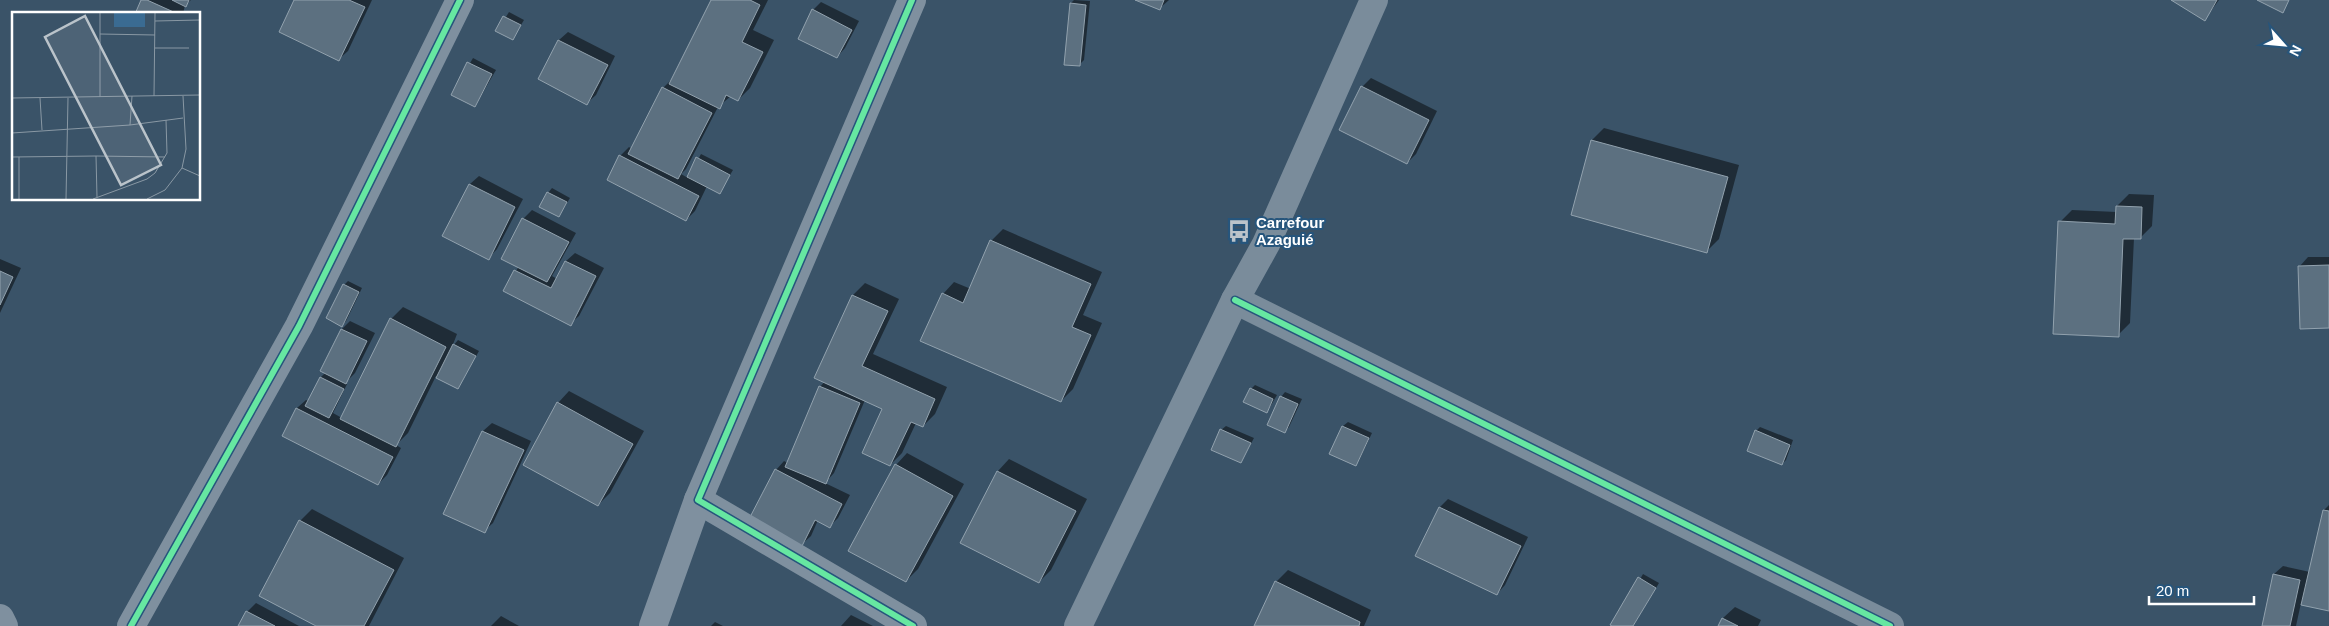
<svg xmlns="http://www.w3.org/2000/svg" width="2329" height="626" font-family="Arial,sans-serif">
	<style>
		.shadow { fill: #0007 }
		.building { fill: #5c7080; stroke: #92a2ae }
		.lines { fill: none; stroke-linecap: round; stroke-linejoin: round }
		.street { stroke: #7f909f; stroke-width: 28 }
		.secondary { stroke: #7a8c9b; stroke-width: 28 }
		.cycleway-casing { stroke: #26557c; stroke-width: 9 }
		.cycleway { stroke: #66e7a1; stroke-width: 6 }
		.labels { text-anchor: middle; dominant-baseline: central; stroke-width: 4; stroke-linejoin: round; paint-order: stroke }
		.poi-label { font-size: 15px; font-weight: bold; fill: #fff; stroke: #26557c; text-anchor: start }
		.inset-road { fill: none; stroke: #8998a4; stroke-width: 1 }
		.view { fill: #bac3ca; fill-opacity: 0.15; stroke: #bac3ca; stroke-width: 2.5 }
		.inset-edge { fill: none; stroke: #fff; stroke-width: 2.5 }
	</style>
	<rect width="100%" height="100%" fill="#3a5368"/>
	<g class="shadow">
		<polygon points="142,0 191,0 185,5 183,14 136,14"/>
		<polygon points="295,0 372,0 348,51 339,59"/>
		<polygon points="712,0 768,0 753,30 774,40 750,88 738,100 731,96 718,107 686,169 681,174 688,178 701,154 733,170 719,193 707,186 695,211 686,220 608,180 620,156 629,147 632,149 663,88 672,79"/>
		<polygon points="1074,0 1090,1 1084,60 1079,65 1071,3"/>
		<polygon points="1139,0 1169,0 1160,8"/>
		<polygon points="2173,0 2219,0 2205,19"/>
		<polygon points="821,2 859,21 845,48 837,57 813,10"/>
		<polygon points="509,12 524,20 513,38 497,31"/>
		<polygon points="568,32 615,56 596,95 587,103 539,79 559,40"/>
		<polygon points="473,58 496,70 475,106 452,94"/>
		<polygon points="1371,78 1437,111 1416,154 1407,163 1362,87"/>
		<polygon points="1604,128 1739,165 1719,239 1707,251 1572,214 1592,140"/>
		<polygon points="479,176 523,199 497,249 489,258 444,236 470,184"/>
		<polygon points="552,188 570,198 559,216 548,193"/>
		<polygon points="2129,194 2154,195 2152,226 2140,238 2134,238 2130,323 2118,335 2060,222 2072,210 2117,212 2117,206"/>
		<polygon points="532,210 576,233 552,276 557,279 566,261 575,253 604,268 579,316 570,324 505,290 519,266 523,219"/>
		<polygon points="1003,229 1102,272 1083,315 1102,323 1073,389 1061,401 943,294 954,282 971,289 991,241"/>
		<polygon points="2308,257 2329,257 2329,327 2300,266"/>
		<polygon points="0,259 21,268 0,313"/>
		<polygon points="348,281 362,288 346,321 342,325 344,285"/>
		<polygon points="865,283 899,299 873,354 947,387 935,414 923,426 916,423 902,453 890,465 883,408 865,400 834,473 825,483 850,495 838,518 830,526 818,520 811,536 802,544 776,470 784,461 788,463 820,387 825,381 853,295"/>
		<polygon points="403,307 457,334 452,347 458,340 479,351 458,388 436,376 408,433 396,445 401,448 387,475 378,484 284,435 297,408 306,400 309,401 321,377 326,372 321,370 342,329 350,321 375,333 355,373 345,383 347,384 333,413 342,418 391,319"/>
		<polygon points="1255,385 1277,395 1267,412 1251,389"/>
		<polygon points="569,391 644,431 610,493 598,505 558,403"/>
		<polygon points="1285,392 1302,399 1289,427 1285,431 1268,424 1281,397"/>
		<polygon points="1348,422 1372,433 1359,460 1355,465 1331,453 1343,426"/>
		<polygon points="492,423 531,441 493,523 484,531 445,513 483,431"/>
		<polygon points="1226,426 1254,438 1241,462 1221,430"/>
		<polygon points="1760,427 1793,440 1786,460 1782,464 1756,431"/>
		<polygon points="907,453 964,484 918,569 906,581 896,465"/>
		<polygon points="1009,459 1087,499 1051,570 1039,582 998,471"/>
		<polygon points="1448,499 1528,537 1505,585 1497,594 1417,556 1440,507"/>
		<polygon points="2329,505 2329,610 2301,603 2296,626 2263,626 2274,574 2283,566 2310,572 2324,510"/>
		<polygon points="312,509 404,558 369,626 319,626 300,521"/>
		<polygon points="1288,570 1371,610 1364,626 1255,626 1276,582"/>
		<polygon points="1643,574 1659,583 1633,626 1614,626"/>
		<polygon points="256,603 299,626 240,626 247,612"/>
		<polygon points="1735,607 1761,620 1758,626 1719,626 1723,618"/>
		<polygon points="851,615 873,626 841,626"/>
		<polygon points="501,616 519,626 491,626"/>
		<polygon points="715,622 723,626 711,626"/>
	</g>
	<g class="building">
		<polygon points="141,0 147,0 178,14 135,14"/>
		<polygon points="172,0 189,0 186,7"/>
		<polygon points="294,0 349,0 365,7 339,61 279,32"/>
		<polygon points="711,0 750,0 760,5 742,42 763,52 738,101 726,95 720,109 669,84"/>
		<polygon points="1135,0 1164,0 1160,10"/>
		<polygon points="2171,0 2217,0 2205,21"/>
		<polygon points="2257,0 2289,0 2283,13"/>
		<polygon points="1070,3 1086,5 1080,66 1064,65"/>
		<polygon points="812,9 852,30 837,58 798,39"/>
		<polygon points="503,16 521,25 513,40 495,31"/>
		<polygon points="558,40 608,65 587,105 538,79"/>
		<polygon points="467,62 492,74 475,107 451,95"/>
		<polygon points="1361,86 1429,120 1407,164 1339,130"/>
		<polygon points="662,87 712,113 678,179 628,154"/>
		<polygon points="1591,140 1728,177 1707,253 1571,215"/>
		<polygon points="619,155 699,196 686,221 607,180"/>
		<polygon points="696,157 730,175 720,194 687,177"/>
		<polygon points="469,184 515,207 489,260 442,236"/>
		<polygon points="547,192 567,202 559,217 539,207"/>
		<polygon points="2116,206 2142,207 2141,239 2123,239 2119,337 2053,334 2058,221 2115,224"/>
		<polygon points="522,218 569,242 547,282 501,259"/>
		<polygon points="990,240 1091,284 1072,327 1091,335 1061,402 920,341 942,293 963,303"/>
		<polygon points="565,261 596,276 571,326 503,291 514,270 551,288"/>
		<polygon points="2329,265 2329,328 2300,329 2298,266"/>
		<polygon points="0,271 13,277 0,305"/>
		<polygon points="343,284 359,292 342,327 326,318"/>
		<polygon points="852,295 888,311 862,366 935,399 923,427 911,422 890,466 862,453 882,409 814,378"/>
		<polygon points="390,318 446,347 396,447 340,419"/>
		<polygon points="341,329 367,341 346,384 320,371"/>
		<polygon points="453,344 476,356 458,389 436,378"/>
		<polygon points="320,377 344,389 329,418 305,406"/>
		<polygon points="819,386 860,403 826,484 785,467"/>
		<polygon points="1250,388 1273,399 1267,413 1243,402"/>
		<polygon points="1280,396 1298,404 1285,433 1267,425"/>
		<polygon points="557,402 633,444 598,506 523,465"/>
		<polygon points="296,408 393,457 378,485 282,436"/>
		<polygon points="1342,426 1369,438 1356,466 1329,454"/>
		<polygon points="1220,429 1251,443 1241,463 1211,450"/>
		<polygon points="1755,430 1790,445 1782,465 1747,451"/>
		<polygon points="482,431 524,450 485,533 443,514"/>
		<polygon points="895,464 953,496 906,582 848,551"/>
		<polygon points="775,469 842,504 830,528 815,520 802,546 749,519"/>
		<polygon points="997,471 1076,511 1039,583 960,543"/>
		<polygon points="1439,507 1521,546 1497,595 1415,556"/>
		<polygon points="2323,510 2329,511 2329,611 2301,605"/>
		<polygon points="299,520 394,570 364,626 316,626 259,596"/>
		<polygon points="2273,574 2300,580 2290,626 2262,626"/>
		<polygon points="1638,577 1656,588 1633,626 1612,626 1610,625"/>
		<polygon points="1275,581 1360,622 1359,626 1254,626"/>
		<polygon points="246,611 275,626 238,626"/>
		<polygon points="1722,618 1738,626 1718,626"/>
	</g>
	<g class="lines">
		<g class="street">
			<polyline points="912,0 698,500 913,626"/>
			<polyline points="0,618 4,626"/>
			<polyline points="131,626 299,326 460,0"/>
			<polyline points="653,626 698,500"/>
		</g>
		<g class="secondary">
			<polyline points="1235,300 1890,626"/>
			<polyline points="1078,626 1235,300 1266,244 1374,0"/>
		</g>
		<defs>
			<g id="cycleway">
				<polyline points="912,0 698,500 913,626"/>
				<polyline points="1235,300 1890,626"/>
				<polyline points="131,626 299,326 460,0"/>
			</g>
		</defs>
		<use href="#cycleway" class="cycleway-casing"/>
		<use href="#cycleway" class="cycleway"/>
	</g>
	<defs>
		<symbol id="bus-bare" viewBox="-9 -9 18 18"><path d="M-5-6H5V4H4V6H2V4H-2V6H-4V4H-5ZM-3.5-4V0h7V-4ZM-3.5 1.2v1.5H-2V1.2ZM2 1.2v1.5H3.5V1.2Z" fill="#bac3ca" stroke="#26557c" stroke-width="2.5" paint-order="stroke"/></symbol>
	</defs>
	<g fill-rule="evenodd">
		<use href="#bus-bare" x="1223" y="215" width="32" height="32"/>
	</g>
	<g class="labels">
		<g class="poi-label">
			<text x="1256" y="222">Carrefour<tspan x="1256" dy="17">Azaguié</tspan></text>
		</g>
	</g>
	<g transform="translate(12 12)">
		<rect width="188" height="188" fill="#3a5368"/>
		<path d="M102 1H133V15H102Z" fill="#3a6b92"/>
		<path class="inset-road" d="M88 1V85M143 9 188 8M88 22 143 23M143 36H177M142 84 143 1M0 86 188 83M28 86 30 118M118 113 171 106M0 121 118 113 120 84M84 144 153 145M0 145 84 144 85 185M170 156 188 164M7 187V145M54 187 56 86M81 187 135 167 143 161 155 141 154 108M135 187 153 178 170 156 174 137 171 84"/>
		<path class="view" d="M73 4 149 153 109 173 33 25Z"/>
		<rect width="188" height="188" class="inset-edge"/>
	</g>
	<g transform="translate(2284 45) rotate(117)" stroke="#26557c" stroke-width="4" paint-order="stroke">
	<path d="M0-4L9 19L0 12L-9 19Z" fill="#ffffff"/>
	<text y="-8" font-size="14" font-weight="bold" text-anchor="middle" fill="#ffffff">N</text>
	</g>
	<path d="M2149 596v8h105v-8" fill="none" stroke="#ffffff" stroke-width="2.5"/>
	<text x="2156" y="596" font-size="15" fill="#ffffff" stroke="#26557c" stroke-width="4" paint-order="stroke">20 m</text>
</svg>
